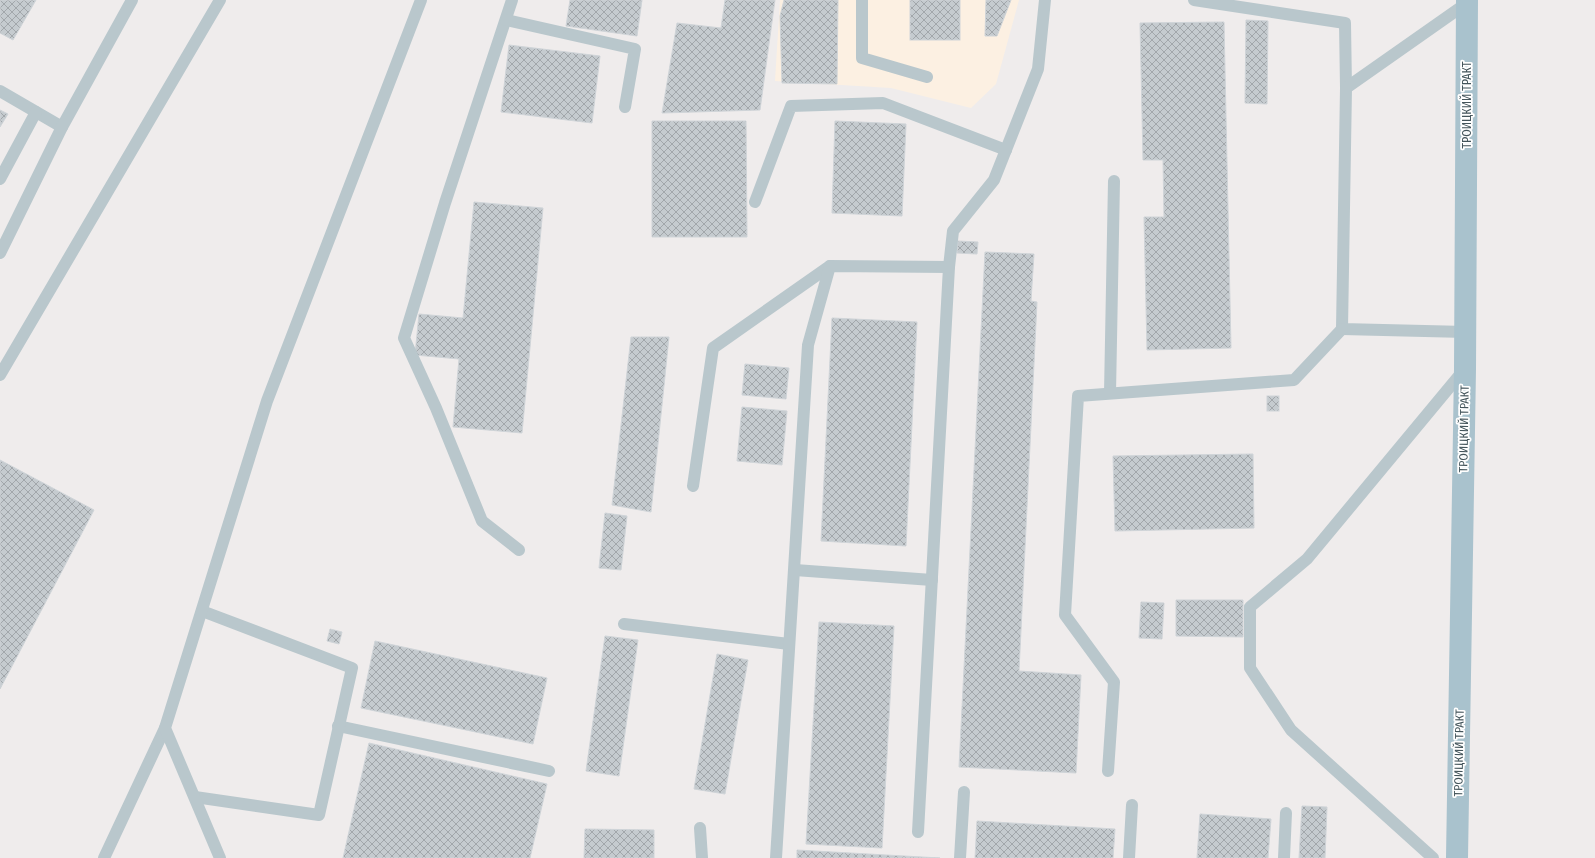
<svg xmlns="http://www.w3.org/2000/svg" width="1595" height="858" font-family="'Fira Sans Condensed',sans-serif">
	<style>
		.commercial { fill: #fcf0e2 }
		.building { fill: url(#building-cross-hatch); stroke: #cfd4d8 }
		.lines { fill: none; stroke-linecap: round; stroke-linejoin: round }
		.service { stroke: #b9c7cc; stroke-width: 12 }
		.primary { stroke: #a9c2cd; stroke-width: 22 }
		.labels { text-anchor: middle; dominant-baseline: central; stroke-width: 3.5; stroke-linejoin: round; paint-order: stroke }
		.street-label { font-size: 12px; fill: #43545a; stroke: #fff }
	</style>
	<defs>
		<pattern id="building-cross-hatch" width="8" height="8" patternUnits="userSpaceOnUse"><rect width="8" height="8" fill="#c5cbcf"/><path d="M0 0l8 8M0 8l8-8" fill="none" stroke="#a2a7ab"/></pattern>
	</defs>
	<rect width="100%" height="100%" fill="#efecec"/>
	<polygon class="commercial" points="780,0 1019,0 996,84 971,108 891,88 775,81"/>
	<g class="building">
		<polygon points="0,0 36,0 13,40 0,33"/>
		<polygon points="570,0 642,0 637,36 566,26"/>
		<polygon points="725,0 775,0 760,110 662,113 677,23 721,28"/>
		<polygon points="784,0 838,0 837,84 782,83 780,16"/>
		<rect x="910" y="0" width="50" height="40"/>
		<polygon points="986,0 1011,0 997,36 985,36"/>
		<polygon points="1246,20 1268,21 1267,104 1245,103"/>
		<polygon points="1224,22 1231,348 1147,350 1144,217 1164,217 1163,160 1143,160 1140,23"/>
		<polygon points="509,45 600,56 592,123 501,112"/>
		<polygon points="0,110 8,114 0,127"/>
		<polygon points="652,121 746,121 747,237 652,237"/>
		<polygon points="835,121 906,124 902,216 832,213"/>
		<polygon points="474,202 543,208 522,433 453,427 459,359 415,355 419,314 463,318"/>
		<polygon points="958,241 978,242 977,254 957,253"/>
		<polygon points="985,252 1034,254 1031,301 1037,302 1019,671 1081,675 1076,773 959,767"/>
		<polygon points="832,318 917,322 906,546 821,541"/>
		<polygon points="631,337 669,337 651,512 612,505"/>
		<polygon points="745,364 789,368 786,399 742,395"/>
		<rect x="1267" y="396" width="12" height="15"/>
		<polygon points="742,407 787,411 782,465 737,461"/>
		<polygon points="1253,454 1254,528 1115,531 1113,456"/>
		<polygon points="0,460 94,510 0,689"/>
		<polygon points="605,513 627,516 621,570 599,568"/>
		<polygon points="1176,600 1243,600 1243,637 1176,636"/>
		<polygon points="1141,602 1164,603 1162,639 1139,638"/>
		<polygon points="819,622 894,626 882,848 806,844"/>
		<polygon points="330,629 342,632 339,644 327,641"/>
		<polygon points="605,636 638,640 619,776 586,771"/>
		<polygon points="375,641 547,678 533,744 361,708"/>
		<polygon points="717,654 748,660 725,794 694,789"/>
		<polygon points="369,743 547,784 530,858 343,858"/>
		<polygon points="1302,806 1327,807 1325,858 1299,858"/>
		<polygon points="1200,814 1271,819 1268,858 1197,858"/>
		<polygon points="977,821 1115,829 1113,858 975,858"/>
		<polygon points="585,829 654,830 654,858 584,858"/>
		<polygon points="797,850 940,858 797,858"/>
	</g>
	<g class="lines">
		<g class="service">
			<polyline points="512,0 445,203 404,338 436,408 482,521 519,550"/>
			<polyline points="862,0 862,58 927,77"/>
			<polyline points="1194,0 1345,23 1346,88"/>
			<polyline points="506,20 635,49 625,107"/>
			<polyline points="0,91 62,127"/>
			<polyline points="0,179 36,112"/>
			<polyline points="755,202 791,106 883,103 1006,150"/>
			<polyline points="0,253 62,127 132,0"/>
			<polyline points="1466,332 1342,329 1346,88 1467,3"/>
			<polyline points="0,375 220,0"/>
			<polyline points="1110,393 1114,181"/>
			<polyline points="693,486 713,348 830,266"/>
			<polyline points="795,570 932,580"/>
			<polyline points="624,624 789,644"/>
			<polyline points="338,726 549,771"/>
			<polyline points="1108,771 1114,682 1065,615 1078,396 1294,380 1342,329"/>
			<polyline points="195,797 319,815 352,668 202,611"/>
			<polyline points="700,828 702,858"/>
			<polyline points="918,832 949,267 953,231 994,180 1038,69 1045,0"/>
			<polyline points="104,858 165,728"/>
			<polyline points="220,858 165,728 267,401 421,0"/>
			<polyline points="776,858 808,345 830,266 949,267"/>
			<polyline points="960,858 964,792"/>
			<polyline points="1129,858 1132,805"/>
			<polyline points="1284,858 1286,813"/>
			<polyline points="1433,858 1291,730 1250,668 1250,607 1307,559 1463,371"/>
		</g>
		<polyline class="primary" points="1457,858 1465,369 1467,0"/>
	</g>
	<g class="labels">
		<g class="street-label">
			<text transform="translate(1467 105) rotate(-90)">ТРОИЦКИЙ ТРАКТ</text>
			<text transform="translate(1464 429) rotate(-89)">ТРОИЦКИЙ ТРАКТ</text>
			<text transform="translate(1459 753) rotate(-89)">ТРОИЦКИЙ ТРАКТ</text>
		</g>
	</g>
</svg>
